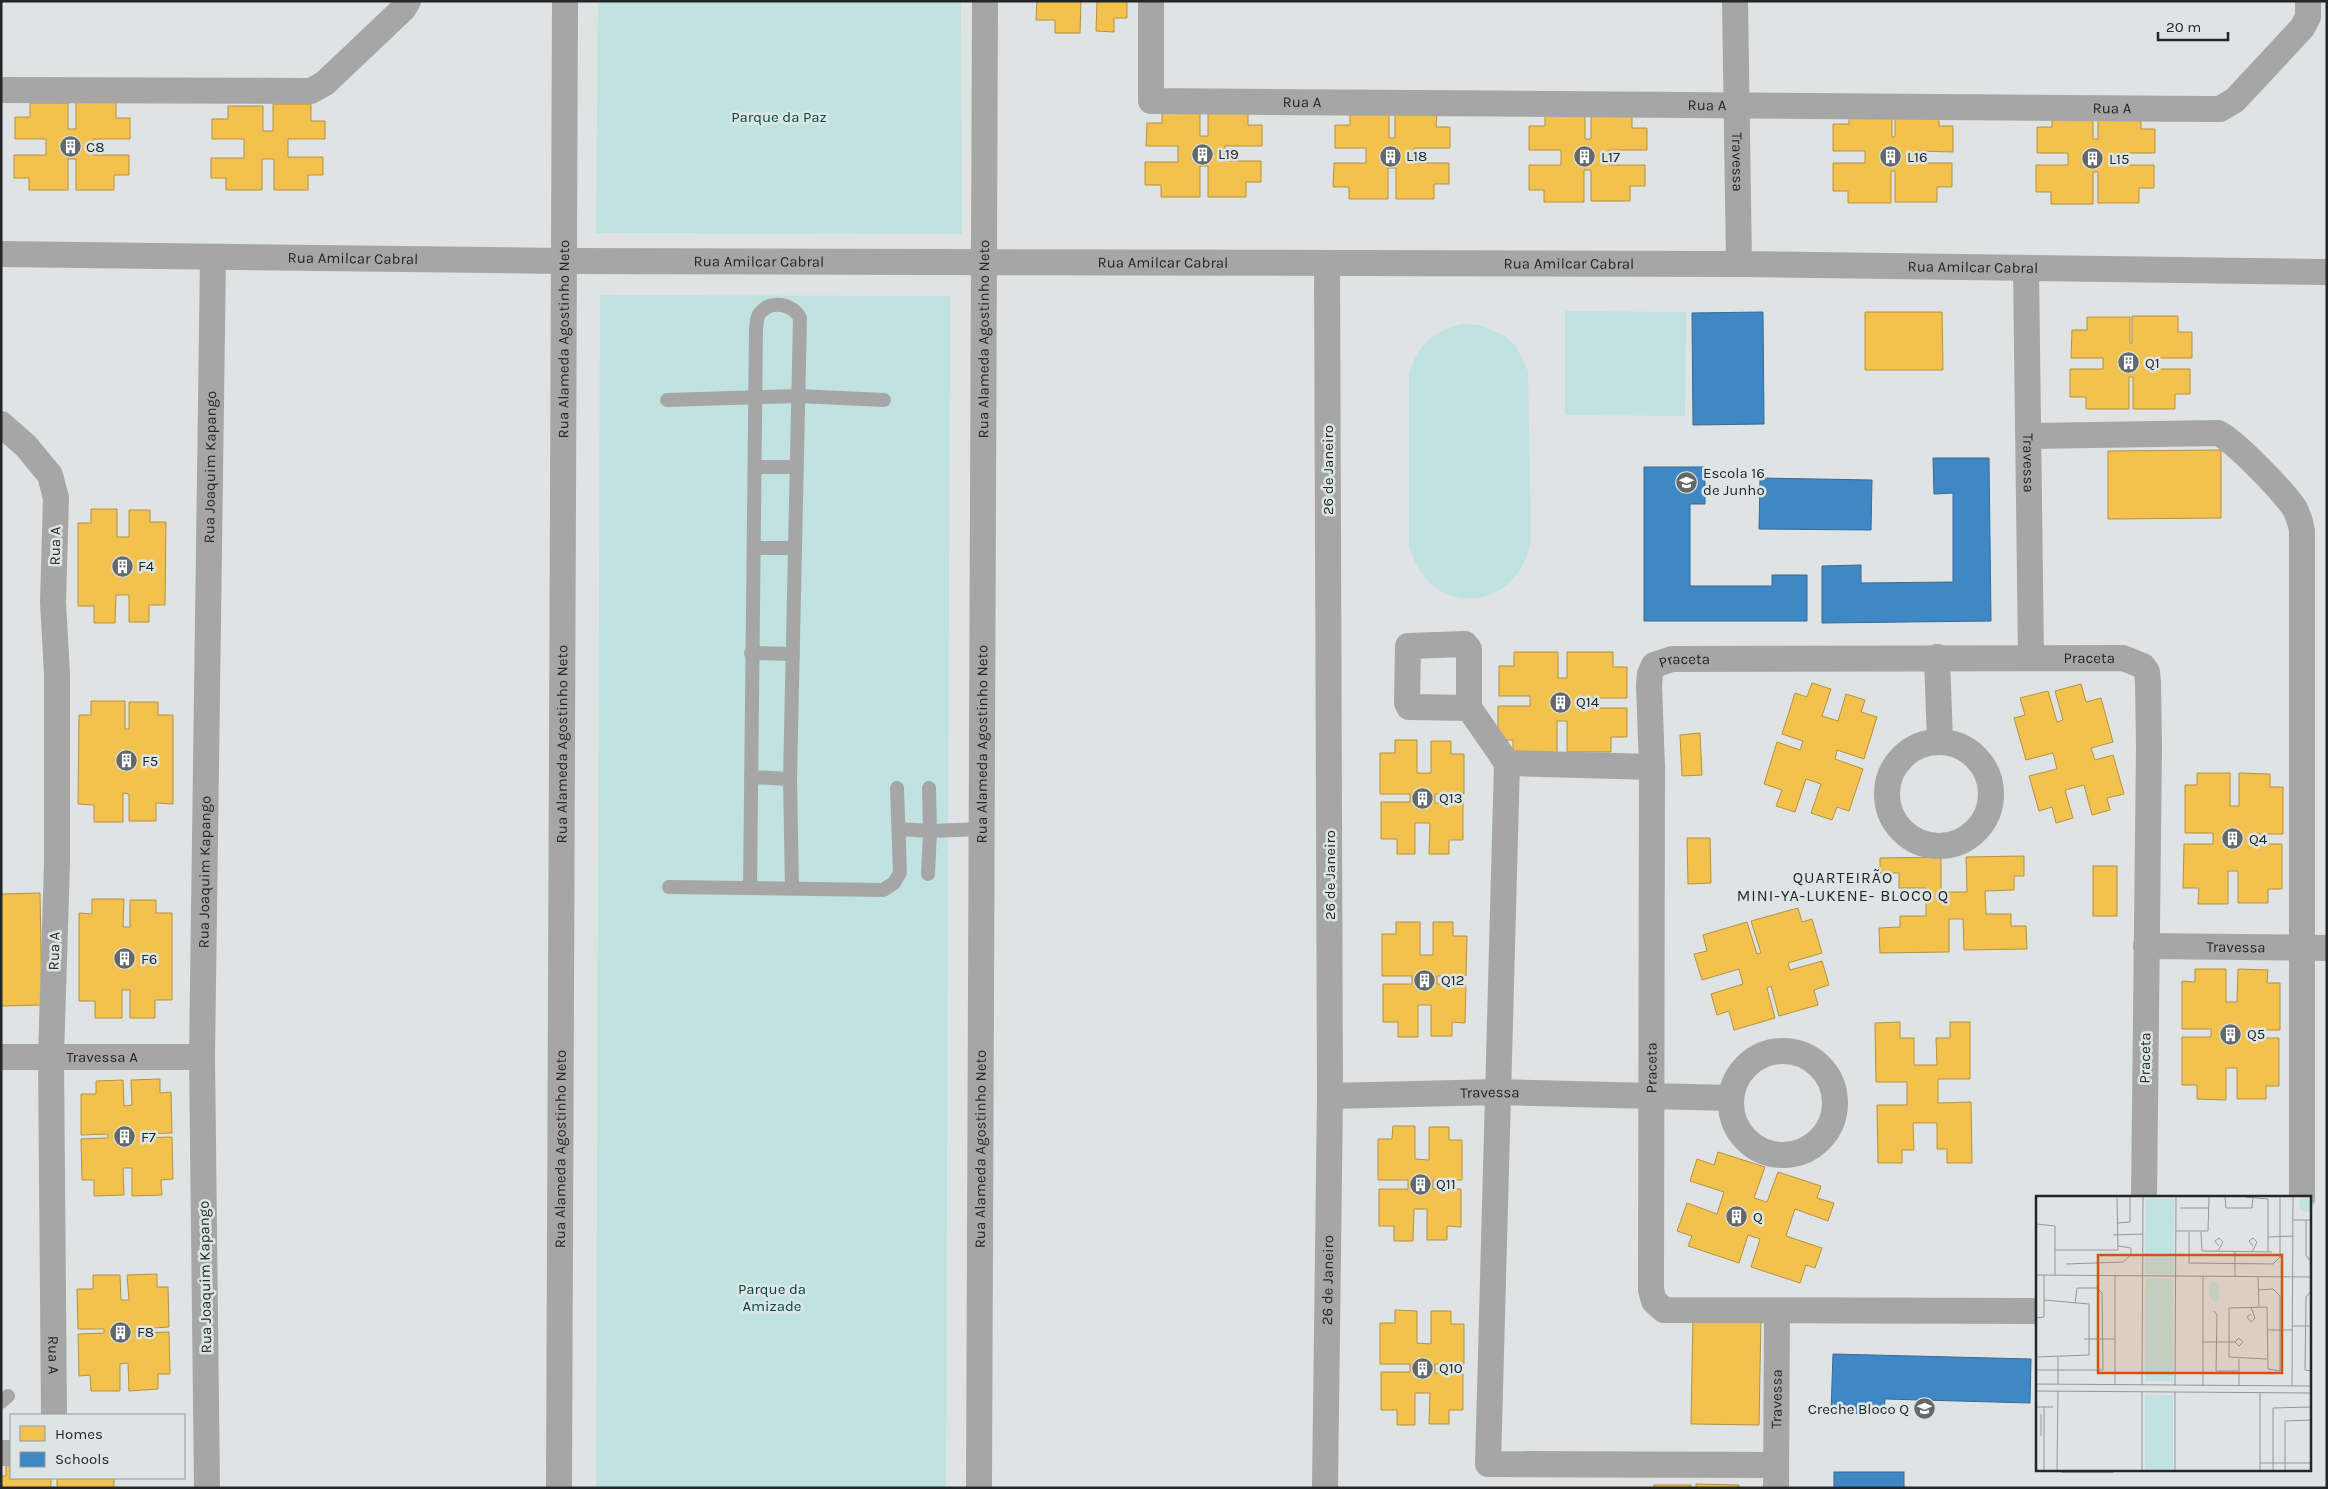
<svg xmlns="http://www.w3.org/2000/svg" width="2328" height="1489" font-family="Karla,sans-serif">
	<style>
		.green { fill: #c0e3e1 }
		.homes { fill: #f2c14e; stroke: #b49242 }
		.schools { fill: #3f88c5; stroke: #376b95 }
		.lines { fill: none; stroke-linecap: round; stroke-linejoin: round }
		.service { stroke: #a7a6a7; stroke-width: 14 }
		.minor { stroke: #a7a6a7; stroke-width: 26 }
		.labels { text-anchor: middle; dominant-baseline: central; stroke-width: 5; stroke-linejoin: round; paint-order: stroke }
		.street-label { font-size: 15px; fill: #232626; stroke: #dde5e4 }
		.park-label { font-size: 15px; fill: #014645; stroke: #dde5e4 }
		.poi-label { font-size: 15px; fill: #232626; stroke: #dde5e4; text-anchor: start }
		.neighbourhood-label { font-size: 16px; letter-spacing: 1px; fill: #232626; stroke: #dde5e4 }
		.inset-road { fill: none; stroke: #949797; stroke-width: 1 }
		.view { fill: #d4540f; fill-opacity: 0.15; stroke: #d4540f; stroke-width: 2.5 }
		.inset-edge { fill: none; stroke: #232626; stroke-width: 2.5 }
	</style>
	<rect width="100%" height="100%" fill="#dfe3e3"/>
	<g class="green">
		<polygon points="598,1 961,1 962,234 596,233"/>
		<polygon points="600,295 950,296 946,1488 596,1488"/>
		<polygon points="1565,311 1686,312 1685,416 1565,415"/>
		<path d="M1464 324 1479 325 1505 336 1516 346 1528 371 1531 539C1519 615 1427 620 1409 545V374C1417 345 1435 329 1464 324Z"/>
	</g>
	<g class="homes">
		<polygon points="1037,1 1081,1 1080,33 1055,33 1055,20 1036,20"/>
		<polygon points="1097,1 1127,1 1127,18 1114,18 1114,32 1096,31"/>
		<polygon points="76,102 116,102 116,118 130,118 130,139 93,139 93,155 129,155 129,175 114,175 114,190 76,190 76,159 68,159 68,190 29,190 29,178 14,178 14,155 46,155 46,139 15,139 15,117 30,117 30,103 68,103 68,129 76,129"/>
		<polygon points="273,104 311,104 311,121 325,121 325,139 288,139 288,157 323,157 323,175 308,175 308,190 274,190 274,159 262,159 262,190 226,190 226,178 211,178 211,158 244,158 244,139 212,139 212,119 228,119 228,106 263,106 263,131 273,131"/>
		<polygon points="1208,109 1248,109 1248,125 1262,125 1262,146 1225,146 1225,161 1261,161 1261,182 1246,182 1246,197 1208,197 1208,166 1200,166 1200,197 1161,197 1161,185 1145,185 1145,162 1178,162 1178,146 1146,146 1147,123 1162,123 1162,110 1200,110 1200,136 1208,136"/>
		<polygon points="1395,110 1437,110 1436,127 1450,127 1450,148 1414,148 1414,163 1449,163 1449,184 1434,184 1434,199 1396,199 1396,168 1388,168 1388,199 1349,199 1349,187 1333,187 1334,163 1366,163 1366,148 1335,148 1335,125 1350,125 1350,111 1389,112 1389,138 1395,138"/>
		<polygon points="1895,110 1939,110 1939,126 1953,126 1953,152 1917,151 1917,163 1952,163 1952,187 1937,187 1937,202 1895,202 1895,171 1891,171 1891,203 1848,203 1848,191 1833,191 1833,163 1865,163 1865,151 1833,151 1833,124 1849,124 1849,111 1892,111 1892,137 1895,137"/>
		<polygon points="1591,112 1632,112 1632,128 1647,128 1647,150 1609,150 1609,165 1645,165 1645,186 1630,186 1630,201 1591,201 1591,170 1584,170 1584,202 1544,202 1544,190 1529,190 1529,165 1561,165 1561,150 1529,150 1529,126 1545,126 1545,113 1585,113 1585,139 1591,139"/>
		<polygon points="2098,112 2141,112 2141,129 2155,129 2155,153 2118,153 2118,165 2154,165 2154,188 2139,188 2139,203 2098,203 2098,172 2093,172 2093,204 2051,204 2051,192 2036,192 2036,165 2068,165 2068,153 2037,153 2037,127 2052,127 2052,114 2093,114 2093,139 2098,139"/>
		<polygon points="1865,312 1942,312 1943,370 1865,370"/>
		<polygon points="2132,316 2178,316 2178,332 2192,332 2192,358 2155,358 2155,369 2190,369 2190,394 2175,394 2175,409 2133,409 2133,377 2129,377 2129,409 2086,409 2086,397 2070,397 2070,369 2103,369 2103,358 2071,358 2072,330 2087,330 2087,317 2130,317 2130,343 2132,343"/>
		<polygon points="2221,450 2221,518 2108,519 2108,451"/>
		<polygon points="91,509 117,509 117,537 129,537 129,510 150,510 150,522 166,522 165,605 149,605 149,622 129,622 129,595 116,595 115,623 94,623 94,606 78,606 78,523 91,523"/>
		<polygon points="1514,652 1558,652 1558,678 1567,678 1567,652 1613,652 1613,667 1627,667 1627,698 1590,698 1590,708 1627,708 1627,737 1611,737 1611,752 1567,752 1567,721 1557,721 1557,753 1513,752 1513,740 1498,740 1498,706 1530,706 1530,696 1499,696 1499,666 1514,666"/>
		<polygon points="1812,683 1831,689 1822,716 1838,721 1846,694 1865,700 1861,712 1877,717 1864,759 1837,750 1835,759 1863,769 1849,811 1837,807 1832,820 1811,813 1821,784 1806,779 1795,812 1776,806 1782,790 1764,784 1777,742 1800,750 1803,741 1782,734 1795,693 1807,697"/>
		<polygon points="2081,684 2086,702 2101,698 2113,742 2091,748 2095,760 2113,755 2124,794 2107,798 2110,810 2092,815 2084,785 2065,790 2073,818 2056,823 2052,807 2039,811 2029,776 2057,769 2053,753 2026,760 2014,718 2025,715 2020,698 2048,691 2057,722 2063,720 2055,691"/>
		<polygon points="91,701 125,701 125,729 129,729 129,702 158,702 158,715 173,715 173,804 156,803 156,821 129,821 129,794 123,793 123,822 94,822 94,805 78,804 79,715 91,715"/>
		<polygon points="1700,733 1702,775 1682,776 1680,735"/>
		<polygon points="1395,740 1417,740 1417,773 1431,773 1431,741 1451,741 1451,754 1464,754 1464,794 1435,794 1435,803 1463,803 1463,840 1449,840 1449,854 1429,854 1430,823 1415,823 1415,854 1397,854 1397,839 1381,839 1381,802 1410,802 1410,794 1380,794 1380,753 1395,753"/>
		<polygon points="2197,773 2230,773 2230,806 2239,806 2239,773 2270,774 2270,787 2283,787 2283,834 2253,834 2253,844 2282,844 2282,889 2268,889 2268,903 2238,903 2238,871 2228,871 2228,904 2198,904 2199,888 2183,888 2184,844 2213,844 2213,833 2185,833 2185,785 2197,785"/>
		<polygon points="1687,838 1710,838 1711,883 1688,884"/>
		<polygon points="2024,856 2024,876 2014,876 2014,890 1985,891 1986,914 2011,914 2011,926 2026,926 2027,949 1964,950 1963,919 1949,919 1949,952 1880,953 1879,928 1900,927 1900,916 1926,916 1926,888 1899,888 1899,873 1880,873 1880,858 1941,857 1941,892 1967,892 1966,857"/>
		<rect x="2093" y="866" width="24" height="50"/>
		<polygon points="40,893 42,1005 1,1006 1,894"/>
		<polygon points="92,899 124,899 123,927 130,927 130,900 156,900 156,913 172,913 172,1000 155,1000 155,1018 130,1018 130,990 122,990 122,1018 95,1018 95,1001 79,1001 79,913 92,914"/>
		<polygon points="1798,908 1802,922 1812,919 1822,953 1788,963 1790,970 1822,961 1829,985 1814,990 1818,1005 1779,1016 1771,986 1767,988 1775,1018 1734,1030 1729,1011 1717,1015 1711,994 1743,984 1739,969 1702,980 1694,954 1707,951 1703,935 1747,922 1757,954 1761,953 1751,921"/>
		<polygon points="1396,922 1420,922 1420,955 1433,955 1433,922 1453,922 1453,936 1467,936 1466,976 1437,976 1437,984 1466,985 1465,1023 1452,1022 1452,1036 1431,1036 1431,1005 1418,1005 1418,1037 1398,1037 1398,1022 1383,1022 1383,984 1412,984 1412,976 1382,976 1382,934 1396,934"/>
		<polygon points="2195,969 2226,969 2226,1002 2237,1002 2238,969 2268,970 2267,983 2280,983 2280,1030 2251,1030 2251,1038 2279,1038 2279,1086 2266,1086 2266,1099 2237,1099 2237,1068 2226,1068 2226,1100 2197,1099 2197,1085 2182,1085 2182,1037 2211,1037 2211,1029 2182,1029 2182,981 2195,982"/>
		<polygon points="1900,1022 1900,1038 1914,1038 1914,1065 1937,1065 1936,1038 1950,1038 1950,1022 1970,1022 1970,1079 1938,1079 1938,1103 1971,1102 1972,1163 1947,1163 1947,1149 1937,1149 1937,1123 1913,1123 1914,1150 1902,1150 1902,1163 1878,1163 1877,1105 1907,1105 1907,1082 1876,1082 1875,1023"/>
		<polygon points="160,1079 160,1093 171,1092 172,1133 141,1134 141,1138 172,1137 173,1179 161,1180 162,1195 132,1196 132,1168 123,1168 124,1195 94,1196 94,1180 82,1180 81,1139 108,1138 108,1134 81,1135 81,1094 96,1094 96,1081 123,1080 124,1106 132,1105 131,1080"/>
		<polygon points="1393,1126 1415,1126 1415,1159 1429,1160 1429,1127 1449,1127 1449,1140 1462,1140 1462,1180 1433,1180 1433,1189 1461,1189 1461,1227 1447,1226 1447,1240 1427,1240 1427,1209 1414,1209 1413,1241 1394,1241 1394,1226 1379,1226 1379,1189 1408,1189 1408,1180 1378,1180 1378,1139 1392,1139"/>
		<polygon points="1718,1152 1765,1167 1754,1198 1767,1202 1778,1172 1821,1186 1817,1198 1834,1203 1828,1221 1795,1209 1786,1236 1822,1248 1815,1268 1806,1265 1800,1283 1751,1267 1760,1239 1748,1235 1739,1263 1688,1246 1692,1236 1677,1231 1687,1203 1717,1214 1724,1192 1690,1181 1697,1159 1714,1165"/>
		<polygon points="157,1274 157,1287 168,1287 169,1327 138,1329 138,1333 169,1332 170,1374 158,1374 158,1389 129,1391 128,1363 120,1364 120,1391 91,1391 90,1375 79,1376 78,1334 104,1333 104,1329 78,1329 77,1289 93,1289 93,1275 120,1275 121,1300 129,1300 127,1275"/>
		<polygon points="1395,1310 1417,1311 1417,1343 1431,1344 1431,1311 1451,1311 1451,1324 1464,1324 1464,1364 1435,1364 1435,1373 1463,1374 1463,1410 1449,1410 1449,1424 1429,1424 1430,1393 1415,1393 1415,1425 1397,1425 1397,1410 1381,1410 1381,1372 1410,1372 1410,1364 1380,1364 1380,1323 1395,1323"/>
		<polygon points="1693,1315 1761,1316 1759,1425 1691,1424"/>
		<polygon points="6,1463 11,1463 11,1478 51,1478 51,1488 1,1488 1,1476 6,1476"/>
		<rect x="57" y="1478" width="57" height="10"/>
		<polygon points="1696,1484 1739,1485 1739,1488 1696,1488"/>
		<rect x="1654" y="1485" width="37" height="3"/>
	</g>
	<g class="schools">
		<polygon points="1763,312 1764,424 1693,425 1692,313"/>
		<polygon points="1933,458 1989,458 1991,621 1822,623 1822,566 1861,565 1861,583 1953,582 1953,493 1934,494"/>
		<polygon points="1644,467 1705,467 1705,504 1690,504 1690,586 1772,586 1772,575 1807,575 1807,621 1644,621"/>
		<polygon points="1760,478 1872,480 1871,530 1759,529"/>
		<polygon points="1833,1354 2031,1359 2030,1403 1885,1399 1884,1414 1831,1413"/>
		<rect x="2062" y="1470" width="51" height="2"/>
		<rect x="1834" y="1472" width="70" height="16"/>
	</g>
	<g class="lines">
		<g class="service">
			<polyline points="667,400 798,396 884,400"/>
			<polyline points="755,467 796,467"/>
			<polyline points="755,548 794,548"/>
			<polyline points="751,653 793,654"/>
			<polyline points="751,777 790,779"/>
			<polyline points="929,788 930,831 982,829"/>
			<polyline points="899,829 930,831 928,874"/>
			<polyline points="669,887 883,890 894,883 900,873 897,788"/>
			<path d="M750 888 756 329C757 324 756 317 760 313 771 299 793 304 800 318L790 779 792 888"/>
			<polyline points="1,1402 8,1396"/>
		</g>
		<g class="minor">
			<path id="s1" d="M1151 1V101L2208 109H2220L2235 100 2302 28 2308 17V1"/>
			<path id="s2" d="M1735 1 1739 264"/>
			<polyline points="1,90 311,91 325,83 403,9 408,1"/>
			<path id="s3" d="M1 254 565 261 1739 264 2327 272"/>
			<path id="s4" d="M2026 269 2031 657"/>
			<path id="s5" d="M1 424 26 446 50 475 56 498 53 602 57 674V863L51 1057 54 1415"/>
			<path d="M2030 436 2218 433C2235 441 2284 492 2295 509 2299 517 2301 523 2302 531V1198"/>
			<polygon points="1465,644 1469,649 1469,708 1409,707 1407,703 1408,646"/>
			<polyline points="1937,657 1940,742"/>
			<polyline points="1469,708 1507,763 1488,1464 1776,1465"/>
			<circle cx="1939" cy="794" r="52"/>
			<polyline points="1507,763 1652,767"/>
			<path id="s6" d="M2146 946 2327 948"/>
			<circle cx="1783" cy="1103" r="52"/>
			<path id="s7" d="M1 1057H202"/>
			<path id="s8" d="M1330 1096 1498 1092 1730 1098"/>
			<path id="s9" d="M2037 1311 1664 1310 1654 1301 1651 1290 1652 767 1649 685 1650 674 1654 665 1672 659 2123 658 2143 666 2147 672 2148 682 2149 746 2144 1198"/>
			<polyline points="1,1453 11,1453"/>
			<path id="s10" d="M207 1488 202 1057 213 257"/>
			<path id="s11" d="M559 1488 565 1"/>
			<path id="s12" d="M979 1488 985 1"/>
			<path id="s13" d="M1325 1488 1330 1096 1327 263"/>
			<path id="s14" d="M1776 1488 1777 1312"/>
		</g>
	</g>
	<defs>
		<symbol id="building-disc" viewBox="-11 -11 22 22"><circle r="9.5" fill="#656868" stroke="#dde5e4"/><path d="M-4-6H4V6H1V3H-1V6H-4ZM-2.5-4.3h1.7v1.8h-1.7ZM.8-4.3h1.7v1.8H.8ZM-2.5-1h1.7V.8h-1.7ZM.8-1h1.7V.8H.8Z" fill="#fff"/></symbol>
		<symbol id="school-disc" viewBox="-11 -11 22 22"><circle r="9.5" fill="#656868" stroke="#dde5e4"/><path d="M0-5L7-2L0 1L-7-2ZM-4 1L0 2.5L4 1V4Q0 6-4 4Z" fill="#fff"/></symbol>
	</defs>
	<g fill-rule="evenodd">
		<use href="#building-disc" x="58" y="134" width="25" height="25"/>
		<use href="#building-disc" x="1190" y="142" width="25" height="25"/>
		<use href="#building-disc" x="1378" y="144" width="25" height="25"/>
		<use href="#building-disc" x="1572" y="144" width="25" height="25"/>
		<use href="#building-disc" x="1878" y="144" width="25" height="25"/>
		<use href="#building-disc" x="2080" y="146" width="25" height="25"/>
		<use href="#building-disc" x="2116" y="350" width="25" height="25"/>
		<use href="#school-disc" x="1674" y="470" width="25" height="25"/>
		<use href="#building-disc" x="110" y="554" width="25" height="25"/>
		<use href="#building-disc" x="1548" y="690" width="25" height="25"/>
		<use href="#building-disc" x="114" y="748" width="25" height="25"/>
		<use href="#building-disc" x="1410" y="786" width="25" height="25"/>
		<use href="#building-disc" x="2220" y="826" width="25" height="25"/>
		<use href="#building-disc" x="112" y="946" width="25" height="25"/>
		<use href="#building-disc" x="1412" y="968" width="25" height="25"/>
		<use href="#building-disc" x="2218" y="1022" width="25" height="25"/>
		<use href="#building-disc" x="112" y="1124" width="25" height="25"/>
		<use href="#building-disc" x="1408" y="1172" width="25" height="25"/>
		<use href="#building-disc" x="1724" y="1204" width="25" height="25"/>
		<use href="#building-disc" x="108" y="1320" width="25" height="25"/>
		<use href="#building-disc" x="1410" y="1356" width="25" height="25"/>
		<use href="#school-disc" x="1912" y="1396" width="25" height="25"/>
	</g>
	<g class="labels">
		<g class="street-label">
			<text stroke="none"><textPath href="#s1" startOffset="251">Rua A</textPath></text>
			<text stroke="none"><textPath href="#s1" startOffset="656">Rua A</textPath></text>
			<text stroke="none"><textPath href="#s1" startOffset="1061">Rua A</textPath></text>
			<text stroke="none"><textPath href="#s2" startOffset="161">Travessa</textPath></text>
			<text stroke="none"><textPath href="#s3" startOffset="352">Rua Amilcar Cabral</textPath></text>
			<text stroke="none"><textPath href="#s3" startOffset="758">Rua Amilcar Cabral</textPath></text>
			<text stroke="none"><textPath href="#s3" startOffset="1162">Rua Amilcar Cabral</textPath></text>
			<text stroke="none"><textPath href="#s3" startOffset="1568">Rua Amilcar Cabral</textPath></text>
			<text stroke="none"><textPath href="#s3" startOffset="1972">Rua Amilcar Cabral</textPath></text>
			<text stroke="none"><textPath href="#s11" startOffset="1149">Rua Alameda Agostinho Neto</textPath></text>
			<text stroke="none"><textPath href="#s12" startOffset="1149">Rua Alameda Agostinho Neto</textPath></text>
			<text stroke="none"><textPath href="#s4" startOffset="194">Travessa</textPath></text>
			<text stroke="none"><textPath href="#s10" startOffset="1021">Rua Joaquim Kapango</textPath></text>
			<text transform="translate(1328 470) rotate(-90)">26 de Janeiro</text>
			<text transform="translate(55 546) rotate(-89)">Rua A</text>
			<text stroke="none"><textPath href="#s9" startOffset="1460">Praceta</textPath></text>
			<text stroke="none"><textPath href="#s9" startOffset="1055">Praceta</textPath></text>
			<text stroke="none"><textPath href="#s11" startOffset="744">Rua Alameda Agostinho Neto</textPath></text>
			<text stroke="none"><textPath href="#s12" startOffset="744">Rua Alameda Agostinho Neto</textPath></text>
			<text stroke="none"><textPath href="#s10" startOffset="616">Rua Joaquim Kapango</textPath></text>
			<text transform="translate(1330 875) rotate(-90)">26 de Janeiro</text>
			<text stroke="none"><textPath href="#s6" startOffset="90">Travessa</textPath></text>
			<text transform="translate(54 951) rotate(-88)">Rua A</text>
			<text stroke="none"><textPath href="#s7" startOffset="101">Travessa A</textPath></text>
			<text transform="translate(2145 1058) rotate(-89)">Praceta</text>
			<text stroke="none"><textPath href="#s9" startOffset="620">Praceta</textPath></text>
			<text stroke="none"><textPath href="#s8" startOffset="160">Travessa</textPath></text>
			<text stroke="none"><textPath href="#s11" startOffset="339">Rua Alameda Agostinho Neto</textPath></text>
			<text stroke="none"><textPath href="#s12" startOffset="339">Rua Alameda Agostinho Neto</textPath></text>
			<text transform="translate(205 1277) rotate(-91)">Rua Joaquim Kapango</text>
			<text stroke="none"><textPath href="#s13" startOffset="208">26 de Janeiro</textPath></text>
			<text stroke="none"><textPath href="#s5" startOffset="952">Rua A</textPath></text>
			<text stroke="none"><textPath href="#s14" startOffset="89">Travessa</textPath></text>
		</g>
		<g class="park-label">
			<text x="779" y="117">Parque da Paz</text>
			<text x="772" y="1289">Parque da<tspan x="772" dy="17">Amizade</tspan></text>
		</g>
		<g class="poi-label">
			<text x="86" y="147">C8</text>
			<text x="1218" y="154">L19</text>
			<text x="1406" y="156">L18</text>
			<text x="1601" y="157">L17</text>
			<text x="1907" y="157">L16</text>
			<text x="2109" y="159">L15</text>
			<text x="2145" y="363">Q1</text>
			<text x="1703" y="473">Escola 16<tspan x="1703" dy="17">de Junho</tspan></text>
			<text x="138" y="566">F4</text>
			<text x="1576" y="702">Q14</text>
			<text x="142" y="761">F5</text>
			<text x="1439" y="798">Q13</text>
			<text x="2249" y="839">Q4</text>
			<text x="141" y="959">F6</text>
			<text x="1441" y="980">Q12</text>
			<text x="2247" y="1034">Q5</text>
			<text x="141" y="1137">F7</text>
			<text x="1436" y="1184">Q11</text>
			<text x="1753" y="1217">Q</text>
			<text x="137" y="1332">F8</text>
			<text x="1439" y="1368">Q10</text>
			<text x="1909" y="1409" text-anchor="end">Creche Bloco Q</text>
		</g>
		<g class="neighbourhood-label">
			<text x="1843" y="877">QUARTEIRÃO<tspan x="1843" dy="18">MINI-YA-LUKENE- BLOCO Q</tspan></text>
		</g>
	</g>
	<g transform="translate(2036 1196)">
		<rect width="275" height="275" fill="#dfe3e3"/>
		<path d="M263 9a7 7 0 1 1 14 0a7 7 0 1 1-14 0ZM110 3H138V78H109ZM110 82 137 83V185H109ZM178 85 183 89V103L179 106 174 102 173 89ZM109 199H137V274H109Z" fill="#c0e3e1"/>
		<path class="inset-road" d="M189 1 190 12H216L217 1M210 1 232 3V56M144 12H173M257 24H275M270 24V59L275 66M82 27 94 26V1M0 28 19 30V79M140 35H172L173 1M153 36V67L237 68 244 61V1M165 36 166 55 236 56M77 39 107 38M232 41 257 40M19 54H82L81 1M182 55 187 46 183 42 179 45 183 50M199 55V80M216 56 221 46 217 42 213 45 217 50M30 68 87 66 95 59V52L82 50M0 79 275 81M222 80 223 111M222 94 237 93 244 100V175L232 173 231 111 193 112V161L231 163M275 95 270 101 269 174 275 175M215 111 219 122 215 126 211 121 215 118M178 115 181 119 180 175H202M0 122 8 121V79M257 130H275M232 134H257M48 143H78M167 146H199L203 142 207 146 203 150 199 146M0 161 53 159V108L8 104M203 163V190M0 174H67L66 97 61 92H41L39 107M0 188 275 190M22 188V161M79 189V79M106 189 107 1M139 189 140 1M167 190V80M256 190 257 1M0 195 275 197M139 196V274M224 196V274M0 211H17M8 211V274M5 218V240M224 267H275M21 274 22 195M106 274V196M237 274V212L275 211M249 274V225L275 224"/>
		<path class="view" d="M62 59H246V177H62Z"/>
		<rect width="275" height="275" class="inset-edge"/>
	</g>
	<rect width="2328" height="1489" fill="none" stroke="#232626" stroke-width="5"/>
	<rect x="10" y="1414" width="175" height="65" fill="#dde5e4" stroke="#939998"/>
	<rect x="20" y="1426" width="25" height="15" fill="#f2c14e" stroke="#939998"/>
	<text x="55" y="1439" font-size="15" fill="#232626">Homes</text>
	<rect x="20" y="1452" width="25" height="15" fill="#3f88c5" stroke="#939998"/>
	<text x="55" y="1464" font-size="15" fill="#232626">Schools</text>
	<path d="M2158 32v8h70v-8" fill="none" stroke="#232626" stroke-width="2.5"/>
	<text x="2166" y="32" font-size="15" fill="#232626" stroke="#dde5e4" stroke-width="4" paint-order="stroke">20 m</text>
</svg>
